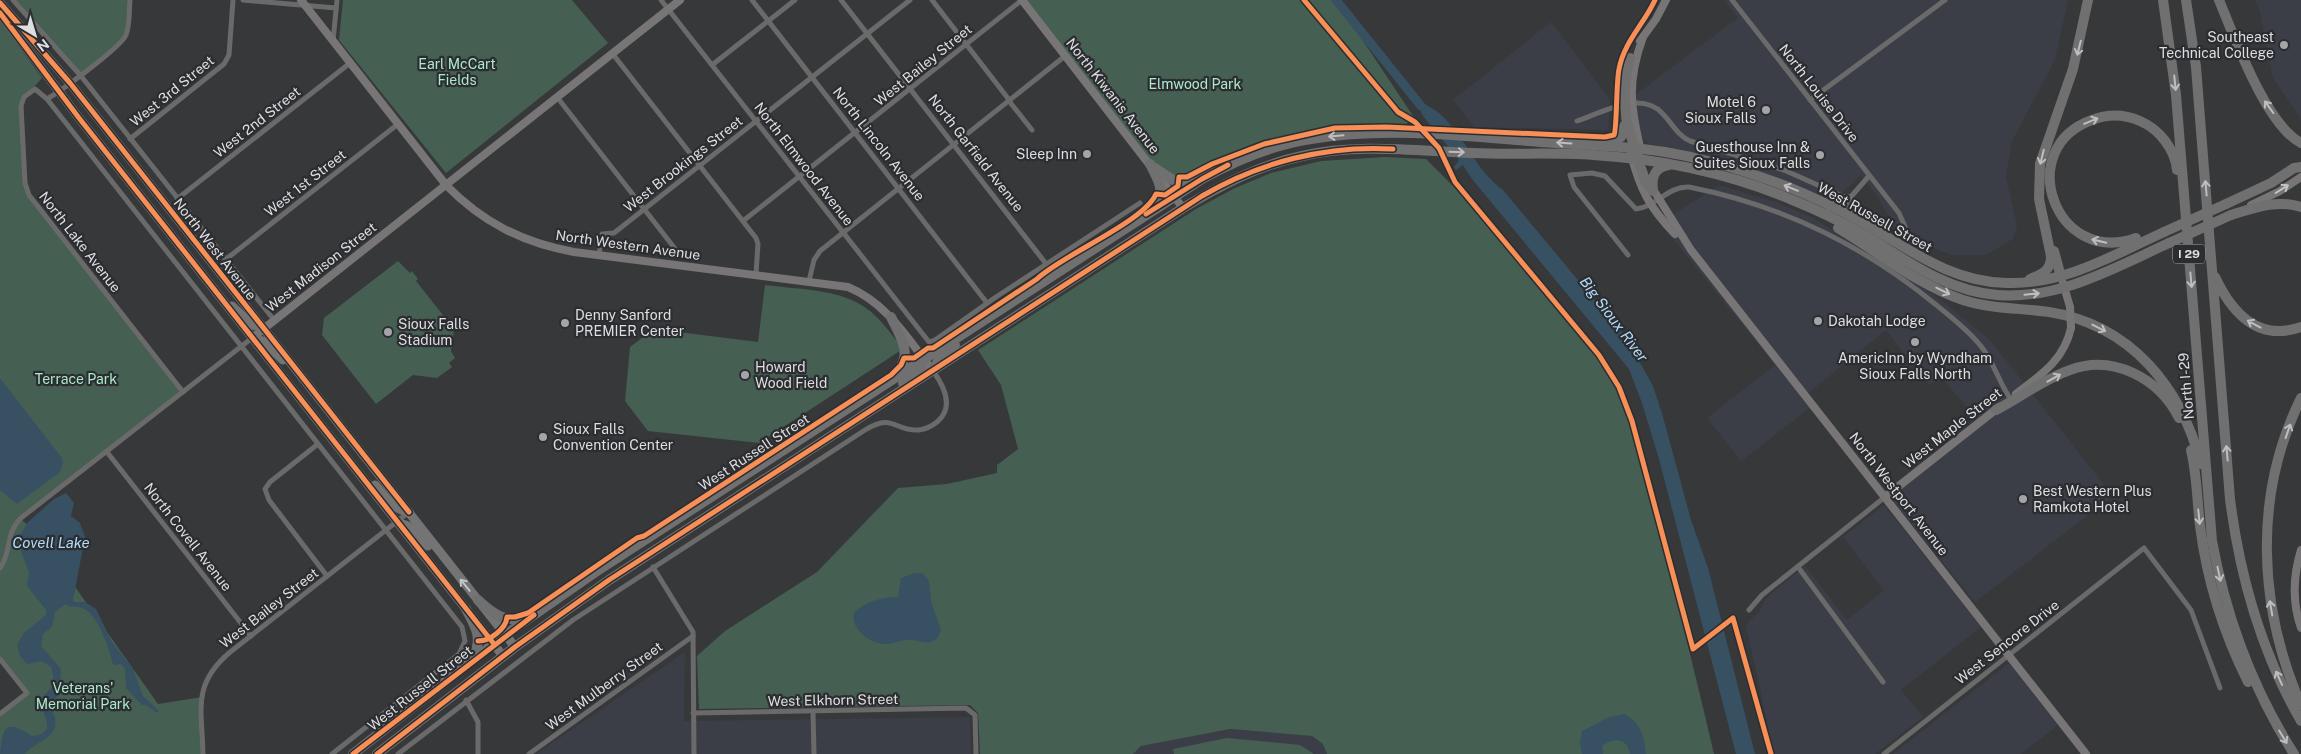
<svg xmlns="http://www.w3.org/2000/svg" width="2301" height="754" font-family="'Public Sans',sans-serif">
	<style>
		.built { fill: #3c3e47 }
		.green { fill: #455f53 }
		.water { fill: #375162 }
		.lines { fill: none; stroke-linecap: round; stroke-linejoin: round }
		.river { stroke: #375162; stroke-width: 9 }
		.street { stroke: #6b6a6a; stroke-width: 5 }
		.secondary { stroke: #777576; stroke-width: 8 }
		.primary { stroke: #747474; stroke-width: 9 }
		.highway { stroke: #717071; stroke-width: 10 }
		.secondary-bridge { stroke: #777576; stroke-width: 8 }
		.highway-bridge { stroke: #717071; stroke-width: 10 }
		.cycleway-casing { stroke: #2c2d31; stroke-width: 8 }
		.cycleway { stroke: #f78f57; stroke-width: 5 }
		.oneway { stroke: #bebec0 }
		.oneway2 { stroke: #c5c4c7 }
		.oneway3 { stroke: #c4c4c6 }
		.poi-dot { fill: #a4a5a7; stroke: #2c2d31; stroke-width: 2 }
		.labels { text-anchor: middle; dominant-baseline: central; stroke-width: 4.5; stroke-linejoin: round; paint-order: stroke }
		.shield { fill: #2c2d31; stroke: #a9aaad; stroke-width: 1 }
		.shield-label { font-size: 12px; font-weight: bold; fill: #dfdfe2 }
		.poi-label { font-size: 14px; fill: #dfdfe2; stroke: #2c2d31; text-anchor: start }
		.park-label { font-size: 14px; fill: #abeacb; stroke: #2c2d31 }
		.street-label { font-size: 14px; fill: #dfdfe2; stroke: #2c2d31 }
		.water-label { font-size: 15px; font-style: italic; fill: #b0dcf9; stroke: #2c2d31 }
	</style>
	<rect width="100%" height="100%" fill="#37383a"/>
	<g class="built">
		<polygon points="1724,0 2068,0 2055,60 2012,141 2006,176 2017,226 2013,239 1986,255 1951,255 1897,233 1878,197 1861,175 1833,201 1738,164 1650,144 1645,140 1641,134 1634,96 1738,18"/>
		<polygon points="2255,0 2301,0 2301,119 2273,78 2260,12"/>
		<polygon points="1551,22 1610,100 1608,130 1474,127 1453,100"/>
		<polygon points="1719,185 1775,202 1811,217 1878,258 1942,301 1990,340 2113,496 1975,602 1885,491 1977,419 1941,377 1929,385 1886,330 1802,398 1810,408 1741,461 1707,418 1775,365 1660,223"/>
		<polygon points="1884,505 1981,627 1901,690 1923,717 1875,754 1774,754 1746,625 1760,610 1765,599 1805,566 1847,620 1884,590 1843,537"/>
		<polygon points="685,652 684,721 970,717 971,754 536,754"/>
		<polygon points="2009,663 2058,725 2021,754 1893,754"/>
		<polygon points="1230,729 1312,736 1323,744 1327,754 1133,754 1141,746"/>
	</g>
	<g class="green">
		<polygon points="13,0 130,0 126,36 81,76"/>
		<polygon points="343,0 572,0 608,43 446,173 339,40"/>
		<path d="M1022 0H1336L1415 119C1388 137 1332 135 1299 141 1260 148 1214 169 1176 182L1150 164Z"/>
		<polygon points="0,20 42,78 23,99 27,192 183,392 21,519 37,533 158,704 202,697 202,754 0,754 0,714 27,693 0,659"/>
		<path d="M1385 157 1426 159 1465 198 1609 372C1632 420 1644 472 1657 524 1677 600 1696 677 1714 754H1327L1323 744 1312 736 1230 729 1141 746 1133 754H980L978 713 970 705 699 709 697 656 725 631 817 572 898 488 947 484 997 473V465L1018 449 1001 385 978 350 1196 209 1235 188 1271 173 1321 161Z"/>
		<polygon points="398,261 410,273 412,271 418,279 416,281 454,329 451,351 455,358 449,363 452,367 437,378 413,375 376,404 322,335 324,318"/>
		<path d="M765 285C799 290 842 288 870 311 883 322 893 336 903 349L759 443 648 431 625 401 630 347 654 329 758 342Z"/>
		<polygon points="1227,738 1300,745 1314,754 1174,754 1173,749"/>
	</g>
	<g class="water">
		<path d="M1414 97C1422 103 1433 108 1440 114 1465 136 1476 171 1503 190L1627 339 1653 386 1663 417 1691 520 1708 568 1755 754H1736L1659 459 1642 403 1629 369 1472 179 1463 165 1456 170 1454 167 1459 160 1423 116Z"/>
		<polygon points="0,378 62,458 63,463 60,472 17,504 0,490"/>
		<path d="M66 493 74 503 71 516 80 523 85 537 73 600 74 602H85L96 609 112 642 133 669 143 696 159 711 157 713 146 705H142L126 688 125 669 121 664 116 665 113 664C108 646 96 601 70 607L66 604 55 612 52 627 43 634 41 646 61 669 59 695 49 704C50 708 52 711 54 715 62 738 35 741 25 754H0C3 727 5 718 32 736 61 733 39 712 41 702 46 686 59 693 51 667L42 661 27 664 20 656 17 645 24 633 46 615V610L27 586 29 572 21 552 20 535 28 522 54 499Z"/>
		<path d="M915 573H923L929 581 931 601 941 630 937 639C927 646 920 640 910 640 902 639 895 644 887 644 871 645 850 629 854 613 867 600 881 598 898 597L901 578Z"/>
		<path d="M1624 714C1640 721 1645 738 1646 754H1630C1627 738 1614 737 1602 746L1603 754H1582L1580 742 1582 731 1609 717Z"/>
	</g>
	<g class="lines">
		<polyline class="river" points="1336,0 1421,106"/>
		<g class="street">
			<polyline points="13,0 81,76 274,320"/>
			<path d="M130 0C129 10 130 25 126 35 120 48 62 90 47 99L35 89 24 97 21 106 25 183 29 195 183 392"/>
			<polyline points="243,0 336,8"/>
			<polyline points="661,0 929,342 935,340 996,297 1140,203"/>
			<polyline points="752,0 987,303"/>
			<polyline points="841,0 1054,274"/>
			<polyline points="932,0 1010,101"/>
			<polyline points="1732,0 1899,213 1906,229"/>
			<polyline points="333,41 337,0"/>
			<polyline points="612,53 756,238 758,244 756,274"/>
			<polyline points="712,65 795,0"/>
			<polyline points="557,97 676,250"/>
			<polyline points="47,99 462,627 465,641 459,654 332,754"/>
			<polyline points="1810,100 1945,0"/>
			<polyline points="1009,101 1032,130"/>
			<path d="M1577 121C1601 113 1640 90 1662 113 1672 123 1677 135 1690 141L1784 170 1849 199 1869 176"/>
			<polyline points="130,139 224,64 229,55 233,0"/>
			<polyline points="177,199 350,63"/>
			<polyline points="743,221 1022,0"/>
			<polyline points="599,255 602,234 614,233 910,0"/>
			<path d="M1628 255 1574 187 1570 175 1592 173 1605 176 1636 209C1656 207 1668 186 1689 187 1780 205 1863 245 1935 304 1950 316 1967 329 1980 345 1994 361 1999 384 2012 401"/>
			<polyline points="225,260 398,124"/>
			<polyline points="809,281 814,260 820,251 1065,56"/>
			<polyline points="318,444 270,482 265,489 269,500 327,576"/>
			<polyline points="107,452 251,636"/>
			<polyline points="653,567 693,632 694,754"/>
			<polyline points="1798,567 1883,682"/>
			<path d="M0 568C12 552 5 533 21 518L252 338"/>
			<polyline points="1749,610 1762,595 1885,497"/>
			<polyline points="0,659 27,693 0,714"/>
			<polyline points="466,700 478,722 478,754"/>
			<polyline points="813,712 814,754"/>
			<polyline points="693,713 966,708 975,715 976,754"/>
			<path d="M203 754C202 709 192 685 229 653L409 512"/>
			<path d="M398 754 573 620 865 430C894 412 894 432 919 430 926 429 932 426 937 422 955 407 944 386 933 371"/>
			<polyline points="529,754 693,636"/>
			<polyline points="1884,754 2144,548 2191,610 2220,688"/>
		</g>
		<g class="secondary">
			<path d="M301 0 446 185C482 222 523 243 574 252L848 287C887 303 908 339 933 371"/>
			<polyline points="1022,0 1183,208"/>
			<polyline points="1640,41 1656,19 1666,0"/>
			<path d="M1641 151C1630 106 1627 81 1643 37"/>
			<path d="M1631 154C1640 190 1650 208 1675 234"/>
			<polyline points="1651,186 1691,250 2086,754"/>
			<polyline points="2251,205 2280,191 2301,177"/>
			<polyline points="2063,283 2070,307"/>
			<polyline points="252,338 680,0"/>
			<path d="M2016 394C2041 375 2064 360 2071 328"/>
			<polyline points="1885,497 1999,407"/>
			<path d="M2301 550C2293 576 2292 602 2301 628"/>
		</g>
		<g class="primary">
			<polyline points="0,3 70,83 515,647"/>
			<polyline points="0,13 79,118 503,656"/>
			<polyline points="232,306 252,325 264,328"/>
			<polyline points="252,338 263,341 283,360"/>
			<path d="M375 485C385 496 393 510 409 512"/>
			<polyline points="397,522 408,526 428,546"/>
		</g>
		<g class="highway">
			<path d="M2163 0 2176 95 2212 541C2226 617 2252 688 2294 754"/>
			<path d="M2186 0 2196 67 2230 499C2240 578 2261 652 2301 721"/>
			<path d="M2219 0C2234 36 2266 125 2301 143"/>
			<path d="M1630 58C1622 88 1622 125 1638 152"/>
			<polyline points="1607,145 1621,137 1624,126"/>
			<polyline points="1636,155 1646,182 1653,191"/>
			<path d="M1150 164C1158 180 1168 193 1151 207"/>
			<polyline points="1153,167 1176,182 1193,181"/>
			<path d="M1653 190C1651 177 1655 167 1669 165"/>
			<polyline points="2226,204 2271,183 2294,168 2301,167"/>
			<polyline points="1830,206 1842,203 1849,199 1852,208 1861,219"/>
			<path d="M2231 215C2254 208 2277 199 2301 207"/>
			<path d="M1838 228C1878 252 1918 285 1963 300 1991 309 2020 308 2049 312 2131 325 2181 387 2201 464"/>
			<path d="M2136 238C2055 267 2013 148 2092 120 2107 114 2124 114 2140 121 2159 129 2175 149 2177 170"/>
			<polyline points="2054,251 2061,277"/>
			<path d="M2215 277C2232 313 2258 342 2301 327"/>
			<path d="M2030 279C2042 274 2051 271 2051 256L2039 199 2040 164 2073 69 2088 0"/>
			<path d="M891 317C900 336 914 355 896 373"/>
			<polyline points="934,369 940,357 955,345"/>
			<polyline points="903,383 921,368 923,359"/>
			<path d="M2301 398C2253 495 2258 607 2301 705"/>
			<path d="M1996 410C2021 397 2044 379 2070 370 2113 354 2159 378 2179 418"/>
			<path d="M2191 450C2197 475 2197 500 2200 526 2207 581 2223 632 2248 682"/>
			<path d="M478 600C493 614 506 624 527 617"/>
			<path d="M466 609C476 627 485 642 470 660"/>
			<path d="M353 754 505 635 600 569 1202 179C1236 160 1272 145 1311 139 1382 127 1457 135 1528 141 1574 145 1620 145 1665 152 1713 160 1760 175 1805 194 1830 205 1854 217 1877 231 1919 256 1956 282 2007 283 2063 285 2114 255 2164 232"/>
			<path d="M377 754 515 647 609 580 1183 208C1221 185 1259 165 1302 156 1358 143 1416 151 1473 153 1513 155 1553 152 1593 155 1660 159 1728 173 1790 199 1818 210 1844 223 1870 238 1910 263 1948 291 1997 295 2059 300 2114 268 2169 243"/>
		</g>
		<polyline class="secondary-bridge" points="2070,307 2071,328"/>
		<g class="highway-bridge">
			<polyline points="2164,232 2226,204"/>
			<polyline points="2169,243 2231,215"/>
		</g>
		<defs>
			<g id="cycleway">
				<polyline points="1304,0 1398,112 1415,122 1439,148 1455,182 1599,355 1619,387 1632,421 1693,649 1733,618 1771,754"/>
				<polyline points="0,3 70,83 409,512"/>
				<polyline points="0,13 79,118 494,644"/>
				<polyline points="1146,214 1202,179 1228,165"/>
				<path d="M478 641C490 641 506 629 507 617H515L528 613 637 538 644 536 891 375 901 365 904 358H914L928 348H933L1037 279C1062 255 1144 222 1156 194L1165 195 1178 186 1179 177H1187L1212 164 1264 144 1335 128 1386 127 1605 137 1614 135C1617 130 1616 83 1619 69 1624 42 1644 24 1655 0"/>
				<polyline points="353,754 534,615"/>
				<path d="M377 754 515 647 609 580 1202 196C1260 162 1326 145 1393 149"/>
			</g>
		</defs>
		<use href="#cycleway" class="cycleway-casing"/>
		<use href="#cycleway" class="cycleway"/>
	</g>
	<defs><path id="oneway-shaft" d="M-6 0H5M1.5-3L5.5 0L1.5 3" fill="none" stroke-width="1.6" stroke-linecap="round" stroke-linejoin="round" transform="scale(1.25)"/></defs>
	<g class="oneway">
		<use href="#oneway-shaft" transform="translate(2079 48) rotate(104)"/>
		<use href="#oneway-shaft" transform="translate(2175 83) rotate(84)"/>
		<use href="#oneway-shaft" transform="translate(2269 107) rotate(-126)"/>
		<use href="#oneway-shaft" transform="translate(2091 121) rotate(-22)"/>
		<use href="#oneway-shaft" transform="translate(1336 136) rotate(175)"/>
		<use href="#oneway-shaft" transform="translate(1564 143) rotate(-176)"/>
		<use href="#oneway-shaft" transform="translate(1457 152) rotate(2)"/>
		<use href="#oneway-shaft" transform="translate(2042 157) rotate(104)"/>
		<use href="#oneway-shaft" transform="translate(1791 188) rotate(-158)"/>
		<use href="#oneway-shaft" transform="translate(2206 188) rotate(-95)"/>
		<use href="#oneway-shaft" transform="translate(2099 241) rotate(-167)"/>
		<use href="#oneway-shaft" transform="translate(2191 280) rotate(85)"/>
		<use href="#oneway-shaft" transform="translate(1943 291) rotate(26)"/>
		<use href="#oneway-shaft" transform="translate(2032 294) rotate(-6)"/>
		<use href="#oneway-shaft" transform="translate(2254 324) rotate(-152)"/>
		<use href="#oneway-shaft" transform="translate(2099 328) rotate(27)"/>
		<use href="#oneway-shaft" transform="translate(2054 378) rotate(-29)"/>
		<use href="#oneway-shaft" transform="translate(2288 431) rotate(-71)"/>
		<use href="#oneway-shaft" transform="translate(2227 453) rotate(-95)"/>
		<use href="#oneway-shaft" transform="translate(2199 517) rotate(84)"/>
		<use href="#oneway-shaft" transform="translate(2219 574) rotate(78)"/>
		<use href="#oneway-shaft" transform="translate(2271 608) rotate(-100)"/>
		<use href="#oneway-shaft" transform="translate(2279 678) rotate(-114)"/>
		<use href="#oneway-shaft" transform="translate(2283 737) rotate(59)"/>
	</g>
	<use class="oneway2" href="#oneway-shaft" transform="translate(2282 189) rotate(-32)"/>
	<use class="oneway3" href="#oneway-shaft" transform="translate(465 585) rotate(-129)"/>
	<g class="poi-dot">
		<circle cx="2284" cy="45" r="5"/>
		<circle cx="1766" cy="110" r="5"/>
		<circle cx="1087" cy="154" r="5"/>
		<circle cx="1820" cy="155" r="5"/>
		<circle cx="1818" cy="321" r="5"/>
		<circle cx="565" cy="323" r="5"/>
		<circle cx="388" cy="332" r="5"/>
		<circle cx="1915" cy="342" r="5"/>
		<circle cx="745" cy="375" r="5"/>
		<circle cx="543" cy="437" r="5"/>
		<circle cx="2023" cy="499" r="5"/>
	</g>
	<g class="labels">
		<rect class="shield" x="2173" y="244.5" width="32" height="19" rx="4"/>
		<g class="shield-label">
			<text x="2189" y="254">I 29</text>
		</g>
		<g class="poi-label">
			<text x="2274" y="37" text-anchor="end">Southeast<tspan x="2274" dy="16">Technical College</tspan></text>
			<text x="1756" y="102" text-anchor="end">Motel 6<tspan x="1756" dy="16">Sioux Falls</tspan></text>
			<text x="1810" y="147" text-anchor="end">Guesthouse Inn &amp;<tspan x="1810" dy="16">Suites Sioux Falls</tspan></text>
			<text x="1077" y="154" text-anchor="end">Sleep Inn</text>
			<text x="575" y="315">Denny Sanford<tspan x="575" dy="16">PREMIER Center</tspan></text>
			<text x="1828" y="321">Dakotah Lodge</text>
			<text x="398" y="324">Sioux Falls<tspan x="398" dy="16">Stadium</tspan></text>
			<text x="1915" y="358" text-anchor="middle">AmericInn by Wyndham<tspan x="1915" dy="16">Sioux Falls North</tspan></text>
			<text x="755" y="367">Howard<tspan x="755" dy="16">Wood Field</tspan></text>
			<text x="553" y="429">Sioux Falls<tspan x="553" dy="16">Convention Center</tspan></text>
			<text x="2033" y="491">Best Western Plus<tspan x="2033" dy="16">Ramkota Hotel</tspan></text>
		</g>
		<g class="park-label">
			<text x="457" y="64">Earl McCart<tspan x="457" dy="16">Fields</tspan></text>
			<text x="1195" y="84">Elmwood Park</text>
			<text x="76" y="379">Terrace Park</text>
			<text x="83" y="688">Veterans'<tspan x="83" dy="16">Memorial Park</tspan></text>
		</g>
		<g class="street-label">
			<text transform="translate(923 65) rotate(-39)">West Bailey Street</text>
			<text transform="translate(172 91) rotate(-39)">West 3rd Street</text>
			<text transform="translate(1819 93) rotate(52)">North Louise Drive</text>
			<text transform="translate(1113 96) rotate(52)">North Kiwanis Avenue</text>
			<text transform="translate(257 122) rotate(-38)">West 2nd Street</text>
			<text transform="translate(879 144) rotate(52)">North Lincoln Avenue</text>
			<text transform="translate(976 153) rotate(52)">North Garfield Avenue</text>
			<text transform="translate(683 164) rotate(-38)">West Brookings Street</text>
			<text transform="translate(804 164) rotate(52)">North Elmwood Avenue</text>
			<text transform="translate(305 183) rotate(-38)">West 1st Street</text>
			<text transform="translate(1875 217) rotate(29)">West Russell Street</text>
			<text transform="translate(80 242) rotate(52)">North Lake Avenue</text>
			<text transform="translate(628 245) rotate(8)">North Western Avenue</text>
			<text transform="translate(215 249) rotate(52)">North West Avenue</text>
			<text transform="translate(321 267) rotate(-38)">West Madison Street</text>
			<text transform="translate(2186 386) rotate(-95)">North I-29</text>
			<text transform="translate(1952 428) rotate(-38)">West Maple Street</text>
			<text transform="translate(754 452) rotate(-33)">West Russell Street</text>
			<text transform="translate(1899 494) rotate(52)">North Westport Avenue</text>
			<text transform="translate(188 537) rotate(52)">North Covell Avenue</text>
			<text transform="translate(269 608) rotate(-38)">West Bailey Street</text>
			<text transform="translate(2007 642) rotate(-38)">West Sencore Drive</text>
			<text transform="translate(604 686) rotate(-36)">West Mulberry Street</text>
			<text transform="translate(420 688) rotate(-38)">West Russell Street</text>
			<text transform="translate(833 700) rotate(-1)">West Elkhorn Street</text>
		</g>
		<g class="water-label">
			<text transform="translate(1614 319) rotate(53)">Big Sioux River</text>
			<text x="51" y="542">Covell Lake</text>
		</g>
	</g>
	<g transform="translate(35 35) rotate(142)" stroke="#2c2d31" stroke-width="4" paint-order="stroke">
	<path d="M0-4L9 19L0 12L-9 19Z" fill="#dfdfe2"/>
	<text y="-8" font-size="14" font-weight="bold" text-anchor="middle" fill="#dfdfe2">N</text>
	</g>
</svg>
